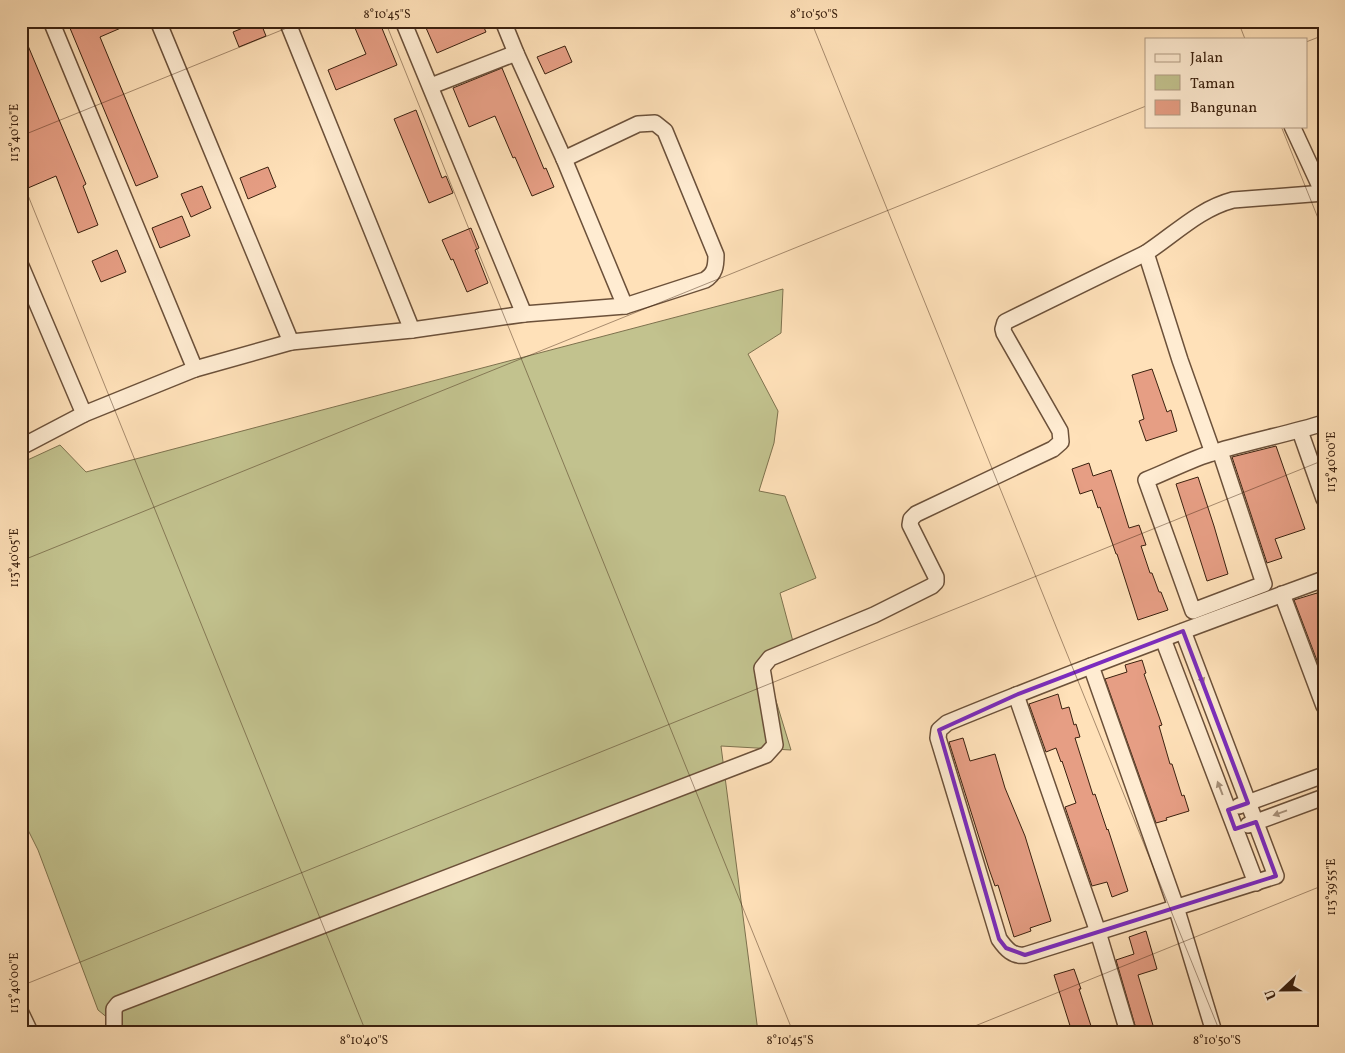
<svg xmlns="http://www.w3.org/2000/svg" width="1345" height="1053" font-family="Vollkorn,serif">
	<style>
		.green { fill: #c2c28e; stroke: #7e724e }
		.building { fill: #e69e84; stroke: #3b210f }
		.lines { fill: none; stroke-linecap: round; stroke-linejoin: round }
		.minor-casing { stroke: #6c513a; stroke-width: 18 }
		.minor { stroke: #ffecd2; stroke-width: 15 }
		.oneway { fill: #a7917a }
		.marked { fill: none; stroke: #7b2cbf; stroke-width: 4; stroke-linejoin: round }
		.ticks { fill: none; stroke: #3b210f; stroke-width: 1; stroke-opacity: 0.45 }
		.neatline { fill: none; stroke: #3b210f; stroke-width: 2 }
		.ticks-label { font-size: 12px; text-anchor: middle; fill: #3b210f }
	</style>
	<rect width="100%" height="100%" fill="#ffe1b9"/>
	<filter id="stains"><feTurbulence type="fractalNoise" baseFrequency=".004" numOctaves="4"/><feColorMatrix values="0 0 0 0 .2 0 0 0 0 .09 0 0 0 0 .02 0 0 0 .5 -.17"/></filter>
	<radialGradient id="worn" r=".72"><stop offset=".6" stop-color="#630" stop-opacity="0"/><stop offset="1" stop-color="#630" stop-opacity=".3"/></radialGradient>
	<polygon class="green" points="783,289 781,333 748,354 778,411 774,443 759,491 785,496 816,578 780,593 795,649 766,668 791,750 721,746 758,1032 125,1032 98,1010 38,850 21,816 21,463 60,445 86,472"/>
	<g class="building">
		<polygon points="67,21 137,21 100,37 158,177 136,186"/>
		<polygon points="260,21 266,36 239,47 233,32"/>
		<polygon points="352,21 379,21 397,65 336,90 328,70 366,54"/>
		<polygon points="423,21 481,21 486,32 437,53"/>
		<polygon points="21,29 86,184 83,186 98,225 78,233 56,176 21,191"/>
		<polygon points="565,46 572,62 545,74 537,57"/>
		<polygon points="502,68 544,169 546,168 554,187 532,196 515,157 513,158 495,116 469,127 453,88"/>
		<polygon points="416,110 442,178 446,176 453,193 429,203 394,119"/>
		<polygon points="268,167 276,187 248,199 240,178"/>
		<polygon points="202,186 211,208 191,217 181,194"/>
		<polygon points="182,216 190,236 160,248 152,228"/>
		<polygon points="471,228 479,248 475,250 488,283 467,292 453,259 451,260 442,240"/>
		<polygon points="117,250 126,272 101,282 92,261"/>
		<polygon points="1152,369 1167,412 1171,410 1177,431 1146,441 1139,421 1144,419 1132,375"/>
		<polygon points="1276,446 1305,529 1275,539 1282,558 1267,563 1232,457"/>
		<polygon points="1089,463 1093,476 1111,470 1129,528 1139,525 1146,545 1141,546 1150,573 1152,573 1159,592 1161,592 1168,610 1138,620 1117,554 1116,554 1100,507 1098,508 1092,490 1080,494 1072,469"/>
		<polygon points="1198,477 1214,526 1228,574 1207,581 1176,484"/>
		<polygon points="1317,593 1324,615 1324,679 1294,600"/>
		<polygon points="1142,660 1146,673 1144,674 1162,725 1159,726 1170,764 1172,764 1182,796 1184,795 1189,811 1166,818 1167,820 1156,823 1105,679 1127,672 1125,665"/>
		<polygon points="1058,694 1062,709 1069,707 1074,725 1076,724 1080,737 1075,738 1093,795 1095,794 1107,830 1108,829 1128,891 1112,897 1107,882 1092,886 1065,807 1076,803 1062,761 1061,762 1056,748 1046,752 1029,704"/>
		<polygon points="963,738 970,761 995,754 1005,788 1025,836 1051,921 1030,928 1031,931 1014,937 998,885 995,886 989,869 949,742"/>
		<polygon points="1146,931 1157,969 1138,975 1155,1032 1137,1032 1116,960 1134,954 1129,937"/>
		<polygon points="1074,969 1081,989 1079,989 1093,1032 1072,1032 1054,975"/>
	</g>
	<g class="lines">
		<defs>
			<g id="minor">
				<polyline points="51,21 195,369"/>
				<polyline points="158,21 291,342"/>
				<polyline points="287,21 412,330"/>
				<polyline points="403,21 524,314"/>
				<polyline points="503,21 516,53 564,159 625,306"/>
				<polyline points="431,86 516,53"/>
				<polyline points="1292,126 1323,193"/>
				<polyline points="21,266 84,414"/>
				<polyline points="1300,431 1324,499"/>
				<path d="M21 447 84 414 195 369 291 342 412 330 524 314 625 306 705 280C715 274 716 266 716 255L665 131 655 123 638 124 564 159"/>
				<path d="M1220 451 1264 584 1193 611 1146 480C1169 471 1191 459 1215 452 1251 441 1288 434 1324 423"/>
				<path d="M1213 453 1180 360 1146 253C1175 234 1199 209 1233 200L1324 193"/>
				<polyline points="1282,594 1324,706"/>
				<path d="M1183 631 1276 876 1025 955C1013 957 1006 949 999 939L938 738 939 730 947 723C1071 672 1198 625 1324 579"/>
				<polyline points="1163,639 1256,883"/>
				<polyline points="1091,666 1176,907 1214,1032"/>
				<polyline points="1016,695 1098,932 1128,1032"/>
				<polyline points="1239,806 1324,775"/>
				<polyline points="1248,825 1324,797"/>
				<polyline points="21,1013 30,1032"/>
				<polyline points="114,1032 114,1009 118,1004 766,755 775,745 762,668 770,658 874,615 932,586 936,582 936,577 910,525 911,519 916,514 1053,449 1061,442 1060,431 1004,333 1003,329 1005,322 1146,253"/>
			</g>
		</defs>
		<use href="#minor" class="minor-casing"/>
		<use href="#minor" class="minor"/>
	</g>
	<defs><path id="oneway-solid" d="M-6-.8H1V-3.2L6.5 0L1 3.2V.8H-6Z" transform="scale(1.25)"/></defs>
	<g class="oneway">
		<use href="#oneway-solid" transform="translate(1201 677) rotate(69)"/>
		<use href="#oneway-solid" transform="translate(1220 788) rotate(-111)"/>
		<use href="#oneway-solid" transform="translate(1280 813) rotate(160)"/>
	</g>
	<path class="marked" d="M1183 631 1248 803 1228 810 1235 829 1256 822 1276 876 1025 955 1006 948 999 939 939 730 1016 695Z"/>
	<path class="ticks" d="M385 21 793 1032M811 21 1220 1032M1238 21 1245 39M1306 42 1324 35M1281 126 1324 233M21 136 304 21M21 178 366 1032M21 561 1146 106M21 986 1324 460M960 1032 1324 885"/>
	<rect width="1345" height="1053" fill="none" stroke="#ffe1b9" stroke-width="55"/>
	<rect x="1145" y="38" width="162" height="90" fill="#ffecd2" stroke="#b19b84"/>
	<rect x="1155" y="54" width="25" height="8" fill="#ffecd2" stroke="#b19b84"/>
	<text x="1190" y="62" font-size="15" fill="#3b210f">Jalan</text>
	<rect x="1155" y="75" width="25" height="15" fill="#c2c28e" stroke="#b19b84"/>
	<text x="1190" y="88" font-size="15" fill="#3b210f">Taman</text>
	<rect x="1155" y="100" width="25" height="15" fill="#e69e84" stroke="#b19b84"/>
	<text x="1190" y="112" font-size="15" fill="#3b210f">Bangunan</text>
	<g transform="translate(1282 990) rotate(248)" stroke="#ffecd2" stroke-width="4" paint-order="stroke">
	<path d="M0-4L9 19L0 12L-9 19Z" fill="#3b210f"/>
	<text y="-8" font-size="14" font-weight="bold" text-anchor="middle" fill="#3b210f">U</text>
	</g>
	<rect x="28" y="28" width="1290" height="998" class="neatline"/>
	<g class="ticks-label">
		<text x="387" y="18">8°10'45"S</text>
		<text x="814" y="18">8°10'50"S</text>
		<text transform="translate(14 133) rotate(-90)" y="4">113°40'10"E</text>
		<text transform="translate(1331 462) rotate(-90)" y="4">113°40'00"E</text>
		<text transform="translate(14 558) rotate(-90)" y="4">113°40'05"E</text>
		<text transform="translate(1331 887) rotate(-90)" y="4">113°39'55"E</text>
		<text transform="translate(14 983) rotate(-90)" y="4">113°40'00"E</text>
		<text x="364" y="1044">8°10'40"S</text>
		<text x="790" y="1044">8°10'45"S</text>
		<text x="1217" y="1044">8°10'50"S</text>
	</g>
	<rect width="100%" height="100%" filter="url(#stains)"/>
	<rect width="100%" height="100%" fill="url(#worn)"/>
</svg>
